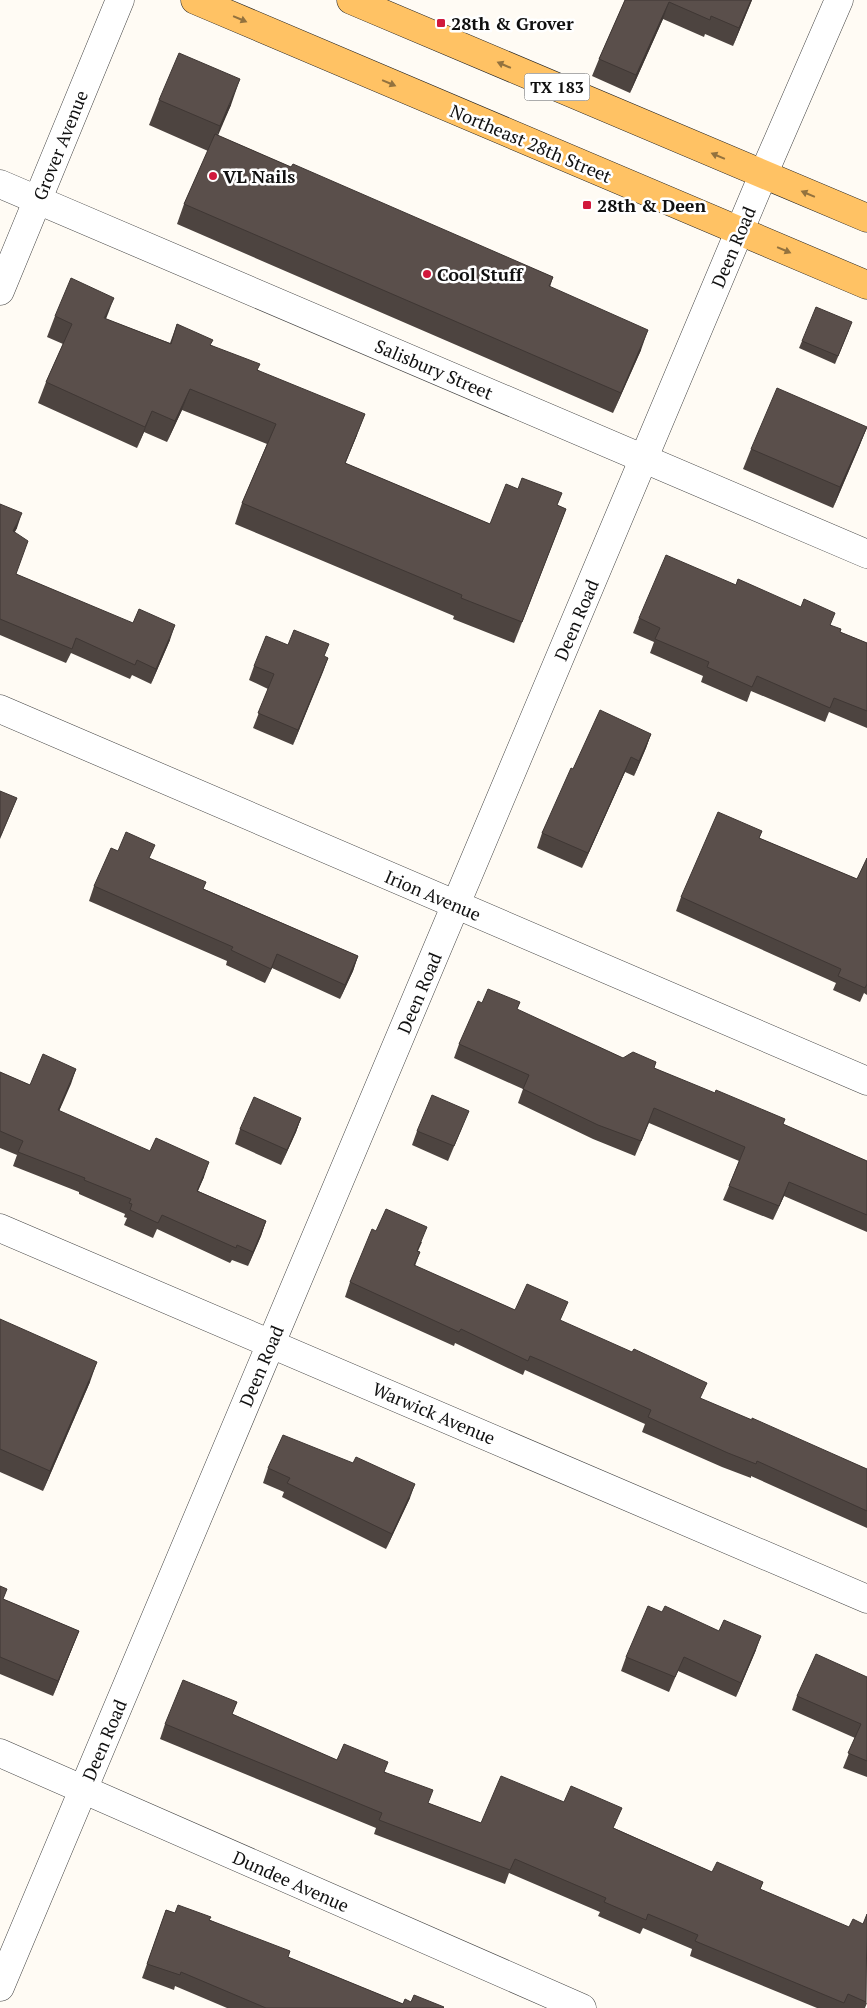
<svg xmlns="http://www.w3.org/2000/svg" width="867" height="2008" font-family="'PT Serif',serif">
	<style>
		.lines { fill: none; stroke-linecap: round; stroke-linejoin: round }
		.minor-casing { stroke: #434343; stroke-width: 29 }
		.major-casing { stroke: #212121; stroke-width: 29 }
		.minor { stroke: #fff; stroke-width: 28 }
		.major { stroke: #ffc264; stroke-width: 28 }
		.wall { fill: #4d4440 }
		.shaded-wall { fill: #3f3734 }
		.building { fill: #5a4f4b; stroke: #3f3734 }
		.oneway { fill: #93723e }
		.poi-dot { fill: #d1183c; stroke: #fff; stroke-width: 2 }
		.labels { text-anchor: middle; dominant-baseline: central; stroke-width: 5; stroke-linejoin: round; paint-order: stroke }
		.shield { fill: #fff; stroke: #585858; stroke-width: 1 }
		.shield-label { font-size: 16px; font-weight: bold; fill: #101010 }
		.poi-label { font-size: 18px; font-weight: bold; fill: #101010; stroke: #fff; text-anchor: start }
		.street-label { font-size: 18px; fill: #101010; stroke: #fff }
	</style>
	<rect width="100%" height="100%" fill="#fffbf4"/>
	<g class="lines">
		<defs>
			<g id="minor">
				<polyline points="0,184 867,554"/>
				<polyline points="0,291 120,0"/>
				<polyline points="0,709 867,1081"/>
				<polyline points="0,1228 867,1599"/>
				<polyline points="0,1753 582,2008"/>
				<polyline points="0,1987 763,175 839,0"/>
			</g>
			<g id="major">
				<polyline points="195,0 867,285"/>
				<polyline points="351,0 867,218"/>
			</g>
		</defs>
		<use href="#minor" class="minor-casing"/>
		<use href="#major" class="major-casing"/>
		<use href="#minor" class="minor"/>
		<use href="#major" class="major"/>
	</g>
	<g class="wall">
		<polygon points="625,0 752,0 733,46 705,34 704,37 663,19 630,93 592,76 599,59"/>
		<polygon points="159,100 231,105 217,135 291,167 553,277 550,287 641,350 613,413 177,224 184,204 208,151 149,125"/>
		<polygon points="55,316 106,319 170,343 177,324 211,345 258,370 357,435 345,463 490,524 557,505 566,509 514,643 453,619 454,616 235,524 242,503 267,444 182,410 167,442 144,432 137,448 38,403 46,382 63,344 47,337"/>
		<polygon points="849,330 835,364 799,348 802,341"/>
		<polygon points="867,427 859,447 833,508 743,469 751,449"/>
		<polygon points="0,504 17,528 14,533 16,574 170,640 151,684 132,675 130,679 71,653 66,663 0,635"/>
		<polygon points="736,585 831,625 840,632 867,643 867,728 829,712 825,722 751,691 747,702 701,682 703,676 650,653 654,642 633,633 639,618"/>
		<polygon points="288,645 328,658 293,745 253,728 268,689 249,680 254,666"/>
		<polygon points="651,734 646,748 634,776 625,772 582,868 537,848 542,833 573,769"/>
		<polygon points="762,831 759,838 857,879 867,858 867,995 864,993 860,1002 833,990 836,983 676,911 681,897"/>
		<polygon points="118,851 150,859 204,889 358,956 353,971 340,999 272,968 265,983 226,965 227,961 89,901 94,886"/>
		<polygon points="482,1003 517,1010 623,1058 654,1068 867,1161 867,1232 784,1196 773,1220 723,1200 729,1186 739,1161 649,1123 635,1156 593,1139 518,1103 523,1089 454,1058 459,1044"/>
		<polygon points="76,1069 59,1111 204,1177 198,1191 266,1221 261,1236 248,1266 232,1260 230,1263 157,1229 153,1238 124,1225 127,1218 124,1217 125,1214 79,1194 79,1192 13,1166 17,1155 0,1148 0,1072 30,1085"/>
		<polygon points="301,1118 296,1132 281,1165 235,1144 240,1129"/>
		<polygon points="463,1125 448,1161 412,1145 417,1131"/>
		<polygon points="376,1231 422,1242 418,1251 420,1252 415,1266 515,1310 561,1321 701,1399 867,1469 867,1528 751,1476 751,1478 722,1467 656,1438 642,1432 645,1424 536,1375 525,1370 523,1375 455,1343 454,1346 345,1297 350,1282"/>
		<polygon points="0,1319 90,1382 43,1491 0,1472"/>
		<polygon points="268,1468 410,1498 386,1549 282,1497 284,1492 263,1483"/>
		<polygon points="0,1586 3,1599 79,1631 53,1696 0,1674"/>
		<polygon points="756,1650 736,1697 678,1671 669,1692 621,1671 626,1657"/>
		<polygon points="867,1677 867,1777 843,1768 855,1738 792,1710 797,1696"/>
		<polygon points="237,1702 232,1714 337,1760 385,1772 428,1803 481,1823 614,1828 712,1872 763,1882 760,1890 867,2003 865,2008 817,2008 690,1956 692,1949 643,1928 640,1934 598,1916 600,1912 509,1873 505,1884 374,1834 376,1828 160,1739 165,1724"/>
		<polygon points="166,1910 175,1913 210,1920 288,1957 403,2004 411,2002 443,2008 227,2008 175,1986 174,1990 142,1978"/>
	</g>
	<g class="shaded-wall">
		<polygon points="751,0 752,0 733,46 739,28"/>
		<polygon points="669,2 663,19 630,93 636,75"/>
		<polygon points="240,79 231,105 211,152 220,126"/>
		<polygon points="114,298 106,319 104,318"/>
		<polygon points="648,330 641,350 613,413 621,393"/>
		<polygon points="190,389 182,410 167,442 175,421"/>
		<polygon points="152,411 144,432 137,448 145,427"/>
		<polygon points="365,414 357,435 337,484 345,463"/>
		<polygon points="867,427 859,447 833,508 840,487"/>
		<polygon points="566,509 558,530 514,643 522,622"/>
		<polygon points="22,513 17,528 7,546 13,531"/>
		<polygon points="175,625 170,640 151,684 156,669"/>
		<polygon points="328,658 323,672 293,745 298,730"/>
		<polygon points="651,734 646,748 634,776 639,761"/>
		<polygon points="631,757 625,772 582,868 588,853"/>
		<polygon points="17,798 11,813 0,839 0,837"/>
		<polygon points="277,954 272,968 265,983 271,969"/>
		<polygon points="358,956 353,971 340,999 345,985"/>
		<polygon points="76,1069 71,1084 53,1125 58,1110"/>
		<polygon points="301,1118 296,1132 281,1165 287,1150"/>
		<polygon points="209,1162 204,1177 191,1205 197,1191"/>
		<polygon points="789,1182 784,1196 773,1220 779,1206"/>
		<polygon points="266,1221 261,1236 248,1266 253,1252"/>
		<polygon points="97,1362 90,1382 43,1491 50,1471"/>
		<polygon points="415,1484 410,1498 386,1549 392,1534"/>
		<polygon points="79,1631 53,1696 58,1681"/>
		<polygon points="761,1636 756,1650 736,1697 741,1683"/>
	</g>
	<g class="building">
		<polygon points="625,0 751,0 739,28 711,16 710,20 669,2 636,75 599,59"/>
		<polygon points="179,53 240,79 220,126 159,100"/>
		<polygon points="215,134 291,167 293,164 553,277 549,286 648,330 621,393 184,204"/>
		<polygon points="71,278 114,298 104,318 171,344 177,324 213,340 210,345 260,364 257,370 365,414 345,463 490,524 506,484 518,489 522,478 562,493 557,505 566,509 522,622 461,598 462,595 242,503 276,424 190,389 175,421 152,411 145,427 46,382 72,324 55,316"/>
		<polygon points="816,307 852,322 838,356 802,341"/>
		<polygon points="777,388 867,427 840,487 751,449"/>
		<polygon points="0,504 22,513 13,531 28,541 16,574 133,623 139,609 175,625 156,669 137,660 135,665 76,638 72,649 0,619"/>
		<polygon points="666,555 736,585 738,579 801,607 804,599 835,613 830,625 841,629 840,632 867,643 867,711 834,698 830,708 757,676 752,687 707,667 709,662 655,639 660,628 639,618"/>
		<polygon points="294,630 329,644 324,656 328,658 298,730 258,713 274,674 254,666 266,636 288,645"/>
		<polygon points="600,710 651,734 639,761 631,757 588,853 542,833 571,768 573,769"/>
		<polygon points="0,791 17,798 0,837"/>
		<polygon points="718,812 762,831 759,838 857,879 867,858 867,984 865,988 838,976 841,969 681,897"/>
		<polygon points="126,832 155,845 149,858 206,882 203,889 358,956 345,985 277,954 271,969 231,950 233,947 94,886 111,848 118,851"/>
		<polygon points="488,989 520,1002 517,1009 623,1058 633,1052 656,1062 654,1068 715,1093 716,1090 785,1119 783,1124 867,1161 867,1215 789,1182 779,1206 729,1186 745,1147 654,1108 641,1141 598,1125 523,1089 529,1075 459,1044 478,1001 482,1003"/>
		<polygon points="43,1054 76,1069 58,1110 150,1151 156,1138 209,1162 197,1191 266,1221 253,1252 237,1245 236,1248 162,1215 158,1223 130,1210 132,1204 129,1203 131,1199 84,1180 85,1178 18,1152 23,1141 0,1131 0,1072 30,1085"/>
		<polygon points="432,1095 469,1111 454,1146 417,1131"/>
		<polygon points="254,1097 301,1118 287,1150 240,1129"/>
		<polygon points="386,1209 427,1227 417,1251 420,1252 414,1265 515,1310 527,1284 568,1302 560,1320 632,1352 634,1349 707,1383 700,1398 752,1420 752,1418 867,1469 867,1511 757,1461 756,1464 728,1453 661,1423 648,1417 651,1410 542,1361 530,1356 528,1361 461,1329 459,1332 350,1282 372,1229 376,1231"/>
		<polygon points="0,1319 97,1362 50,1471 0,1449"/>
		<polygon points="283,1435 353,1463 356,1457 415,1484 392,1534 287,1483 290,1478 268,1468"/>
		<polygon points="0,1586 7,1589 3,1599 79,1631 58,1681 0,1657"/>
		<polygon points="648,1606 662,1612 665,1606 719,1631 724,1620 761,1636 741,1683 684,1657 675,1677 626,1657"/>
		<polygon points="816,1654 867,1677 867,1761 848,1753 861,1724 797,1696"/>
		<polygon points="183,1680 237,1702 232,1714 337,1760 344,1744 388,1762 384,1772 433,1790 428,1803 481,1823 501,1776 564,1802 571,1786 622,1808 613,1828 712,1872 717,1862 763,1882 760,1889 849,1927 853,1919 863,1924 867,1914 866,2002 848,1994 844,2003 695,1941 698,1935 648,1914 646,1920 604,1902 606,1898 515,1859 510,1870 379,1820 382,1813 165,1724"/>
		<polygon points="178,1905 211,1917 209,1920 290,1951 288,1957 403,2004 405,1999 411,2002 414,1995 444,2007 443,2008 266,2008 181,1972 180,1975 147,1964 166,1910 175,1913"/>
	</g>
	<defs><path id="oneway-solid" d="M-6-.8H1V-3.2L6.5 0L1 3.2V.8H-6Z" transform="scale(1.25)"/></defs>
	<g class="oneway">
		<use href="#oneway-solid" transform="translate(240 19) rotate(23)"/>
		<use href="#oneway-solid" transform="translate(504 65) rotate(-157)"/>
		<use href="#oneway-solid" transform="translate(389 83) rotate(23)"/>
		<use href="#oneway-solid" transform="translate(718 156) rotate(-157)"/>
		<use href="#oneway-solid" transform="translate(808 194) rotate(-157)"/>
		<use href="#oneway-solid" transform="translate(784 250) rotate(23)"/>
	</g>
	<g class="poi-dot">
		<rect x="436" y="18" width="10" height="10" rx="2.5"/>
		<circle cx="213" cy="176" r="5"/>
		<rect x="582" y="200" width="10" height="10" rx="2.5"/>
		<circle cx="427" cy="274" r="5"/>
	</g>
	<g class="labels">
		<rect class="shield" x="524.5" y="73.5" width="65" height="27" rx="4"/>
		<g class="shield-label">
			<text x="557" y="87">TX 183</text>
		</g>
		<g class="poi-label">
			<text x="451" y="23">28th &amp; Grover</text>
			<text x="223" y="176">VL Nails</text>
			<text x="597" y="205">28th &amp; Deen</text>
			<text x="437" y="274">Cool Stuff</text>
		</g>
		<g class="street-label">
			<text transform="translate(531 143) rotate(23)">Northeast 28th Street</text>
			<text transform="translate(60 145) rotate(-68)">Grover Avenue</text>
			<text transform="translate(733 247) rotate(-67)">Deen Road</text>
			<text transform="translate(434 369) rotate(23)">Salisbury Street</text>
			<text transform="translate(576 620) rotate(-67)">Deen Road</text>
			<text transform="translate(433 895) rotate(23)">Irion Avenue</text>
			<text transform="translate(419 993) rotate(-67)">Deen Road</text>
			<text transform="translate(261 1366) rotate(-67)">Deen Road</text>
			<text transform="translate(434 1413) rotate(23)">Warwick Avenue</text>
			<text transform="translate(104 1740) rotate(-67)">Deen Road</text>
			<text transform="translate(291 1881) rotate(24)">Dundee Avenue</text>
		</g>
	</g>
</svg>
